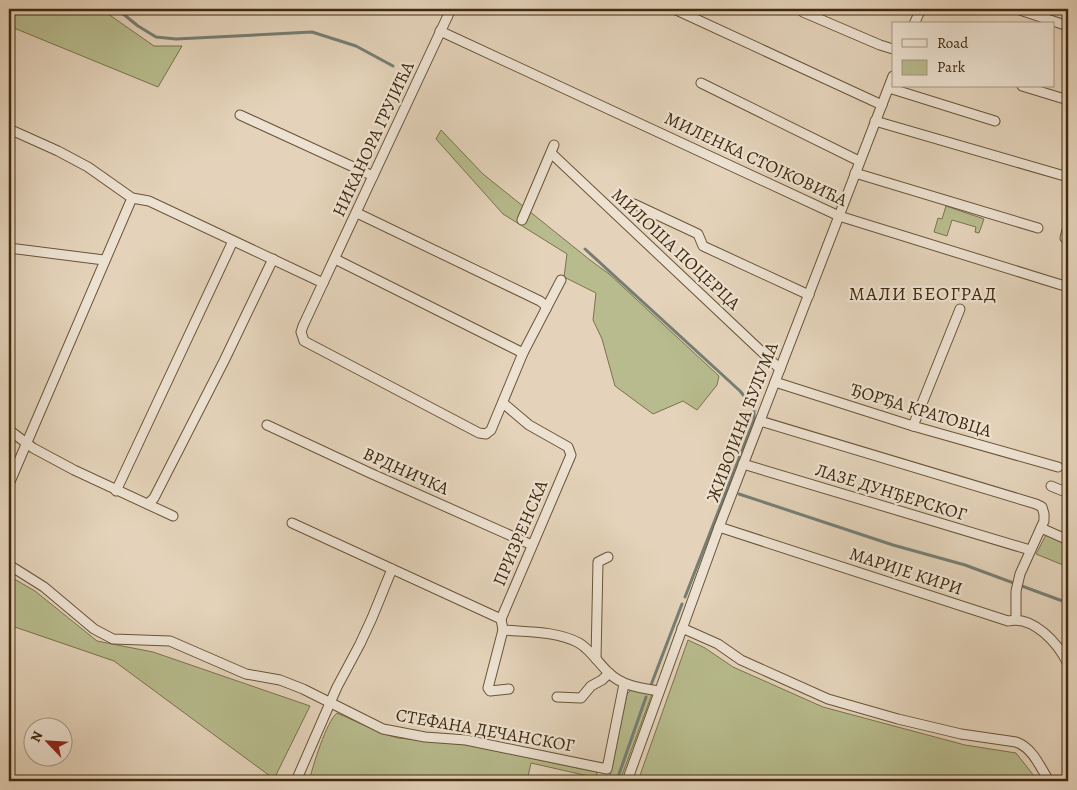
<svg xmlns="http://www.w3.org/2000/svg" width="1077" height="790" font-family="Alegreya,serif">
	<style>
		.green { fill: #b7bb8d; stroke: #7c724d }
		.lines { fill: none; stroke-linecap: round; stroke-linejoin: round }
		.stream { stroke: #767e74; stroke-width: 3 }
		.street-casing { stroke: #6a5438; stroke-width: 11 }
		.street { stroke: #ede2d2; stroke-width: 9 }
		.labels { text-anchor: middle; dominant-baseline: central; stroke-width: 4.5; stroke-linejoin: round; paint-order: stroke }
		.street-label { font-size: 18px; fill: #412a0d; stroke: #ede2d2 }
		.neighbourhood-label { font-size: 19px; letter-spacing: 1px; fill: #412a0d; stroke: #ede2d2 }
	</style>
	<rect width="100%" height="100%" fill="#e4d3ba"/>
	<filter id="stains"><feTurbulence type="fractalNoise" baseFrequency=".004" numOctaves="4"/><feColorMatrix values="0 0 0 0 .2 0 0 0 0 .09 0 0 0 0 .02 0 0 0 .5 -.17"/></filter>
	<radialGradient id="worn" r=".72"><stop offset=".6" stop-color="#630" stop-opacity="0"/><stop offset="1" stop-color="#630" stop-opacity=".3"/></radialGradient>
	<g class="green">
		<polygon points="9,9 101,9 154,46 182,46 158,87 9,26"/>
		<polygon points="441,130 483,174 590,260 609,274 719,376 717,385 697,410 683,401 653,414 615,386 602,339 593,320 596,293 564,277 567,254 503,214 436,139"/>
		<polygon points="946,206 984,219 979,233 975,232 976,227 952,220 947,236 934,232 938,218 942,219"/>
		<polygon points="1046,535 1068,544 1068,567 1036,554"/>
		<polygon points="9,576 35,591 97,641 153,652 310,706 274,779 114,661 9,625"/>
		<polygon points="688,640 705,648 733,667 823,707 965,745 1016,753 1038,781 638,781"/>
		<polygon points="631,690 652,694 620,781 609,780 627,694"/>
		<path d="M337 713 384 734 398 738 468 745 597 772V778L531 763 527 781H309C313 766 326 722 337 713Z"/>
	</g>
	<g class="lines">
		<g class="stream">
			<polyline points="117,9 138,26 156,37 176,39 312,32 356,46 393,66"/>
			<polyline points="585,249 740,391 754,408 754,420 685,597"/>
			<polyline points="739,494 893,545 965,565 1068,603"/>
			<polyline points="651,685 682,604"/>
			<polyline points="617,780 646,697"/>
		</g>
		<defs>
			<g id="street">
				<polyline points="674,9 882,105"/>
				<polyline points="1017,9 1068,26"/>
				<polyline points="803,12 880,45 893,49"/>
				<polyline points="914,24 921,9"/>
				<polyline points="440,31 839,216 1068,287"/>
				<polyline points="701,83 859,161"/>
				<polyline points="1022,86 1068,100"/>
				<polyline points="889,88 995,121"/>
				<polyline points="240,115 373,176"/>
				<polyline points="875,121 1068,177"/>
				<polyline points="9,129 58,151 88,167 132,198 9,484"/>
				<polyline points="551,153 780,369"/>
				<polyline points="855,173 1038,228"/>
				<polyline points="132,198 149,201 323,283 451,9"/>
				<polyline points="634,204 698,234 703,246 809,295"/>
				<polyline points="357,213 540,301 545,305 546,309"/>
				<polyline points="522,220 554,145"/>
				<polyline points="1065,238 1068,227"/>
				<polyline points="9,248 104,260"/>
				<polyline points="335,259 523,353"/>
				<polyline points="323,283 303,326 301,332 304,341 479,433 486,434 491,430 523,353 561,280"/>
				<polyline points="775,382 913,426 1058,467"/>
				<polyline points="503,403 529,425 568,447 571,455 501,619 503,630 488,688 490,691 509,689"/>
				<polyline points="1068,418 1068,421"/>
				<polyline points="760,421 1036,504 1042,507 1044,514 1044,521 1020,574 1016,591 1016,619"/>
				<polyline points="267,425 370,473 532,545"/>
				<polyline points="913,426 960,309"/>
				<polyline points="9,430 33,448 74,470 173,516"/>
				<polyline points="743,464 1030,550"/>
				<polyline points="1051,486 1068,493"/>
				<polyline points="116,491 233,241"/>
				<polyline points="148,504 154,498 224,361 273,259"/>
				<polyline points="292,523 501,619"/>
				<path d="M719 527 1008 621C1033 615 1058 643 1068 664"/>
				<polyline points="1041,528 1068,540"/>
				<polyline points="9,565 44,587 94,629 113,639 170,641 246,674 280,680 303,689 383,729 425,737 466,740 607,769 624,684"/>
				<path d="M682 628 718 644 741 660 828 699 898 719 961 734 1016 742C1033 748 1040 767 1049 781"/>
				<path d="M503 630C527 632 557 631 579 643 591 650 599 664 609 673 622 686 641 688 659 691"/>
				<polyline points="596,659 598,562 608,557"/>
				<polyline points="557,697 581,698 591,686 602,680 609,673"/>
				<polyline points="296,781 337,687 360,644 372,618 392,569"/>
				<polyline points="627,781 719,527 893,76"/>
			</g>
		</defs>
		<use href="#street" class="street-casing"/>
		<use href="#street" class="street"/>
	</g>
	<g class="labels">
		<g class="street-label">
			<text transform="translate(373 139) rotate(-65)">НИКАНОРА ГРУЈИЋА</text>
			<text transform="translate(756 159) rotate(25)">МИЛЕНКА СТОЈКОВИЋА</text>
			<text transform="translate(676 249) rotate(43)">МИЛОША ПОЦЕРЦА</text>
			<text transform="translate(921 410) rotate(17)">ЂОРЂА КРАТОВЦА</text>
			<text transform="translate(742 422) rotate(-69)">ЖИВОЈИНА ЋУЛУМА</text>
			<text transform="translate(406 471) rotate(24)">ВРДНИЧКА</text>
			<text transform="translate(891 492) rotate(17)">ЛАЗЕ ДУНЂЕРСКОГ</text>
			<text transform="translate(520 533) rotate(-67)">ПРИЗРЕНСКА</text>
			<text transform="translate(906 571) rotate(18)">МАРИЈЕ КИРИ</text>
			<text transform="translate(485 730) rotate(10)">СТЕФАНА ДЕЧАНСКОГ</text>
		</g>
		<g class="neighbourhood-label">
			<text x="923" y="294">МАЛИ БЕОГРАД</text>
		</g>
	</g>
	<rect width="1077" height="790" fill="none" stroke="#e4d3ba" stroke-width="30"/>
	<rect x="10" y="10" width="1057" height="770" fill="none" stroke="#412a0d" stroke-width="2.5"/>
	<rect x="15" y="15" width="1047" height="760" fill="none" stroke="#412a0d"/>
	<rect x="892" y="22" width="162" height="65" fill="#ede2d2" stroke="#a89883"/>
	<rect x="902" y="39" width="25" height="8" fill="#ede2d2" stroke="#a89883"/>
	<text x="937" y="48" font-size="15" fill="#412a0d">Road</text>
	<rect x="902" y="60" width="25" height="15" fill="#b7bb8d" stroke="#a89883"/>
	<text x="937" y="72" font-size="15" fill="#412a0d">Park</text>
	<g transform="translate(48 742) rotate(295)"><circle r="24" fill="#ede2d2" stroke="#a89883"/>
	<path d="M0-4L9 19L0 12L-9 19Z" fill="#8f2418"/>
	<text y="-8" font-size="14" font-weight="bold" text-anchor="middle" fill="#412a0d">N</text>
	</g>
	<rect width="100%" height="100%" filter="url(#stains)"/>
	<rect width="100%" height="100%" fill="url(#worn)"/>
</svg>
